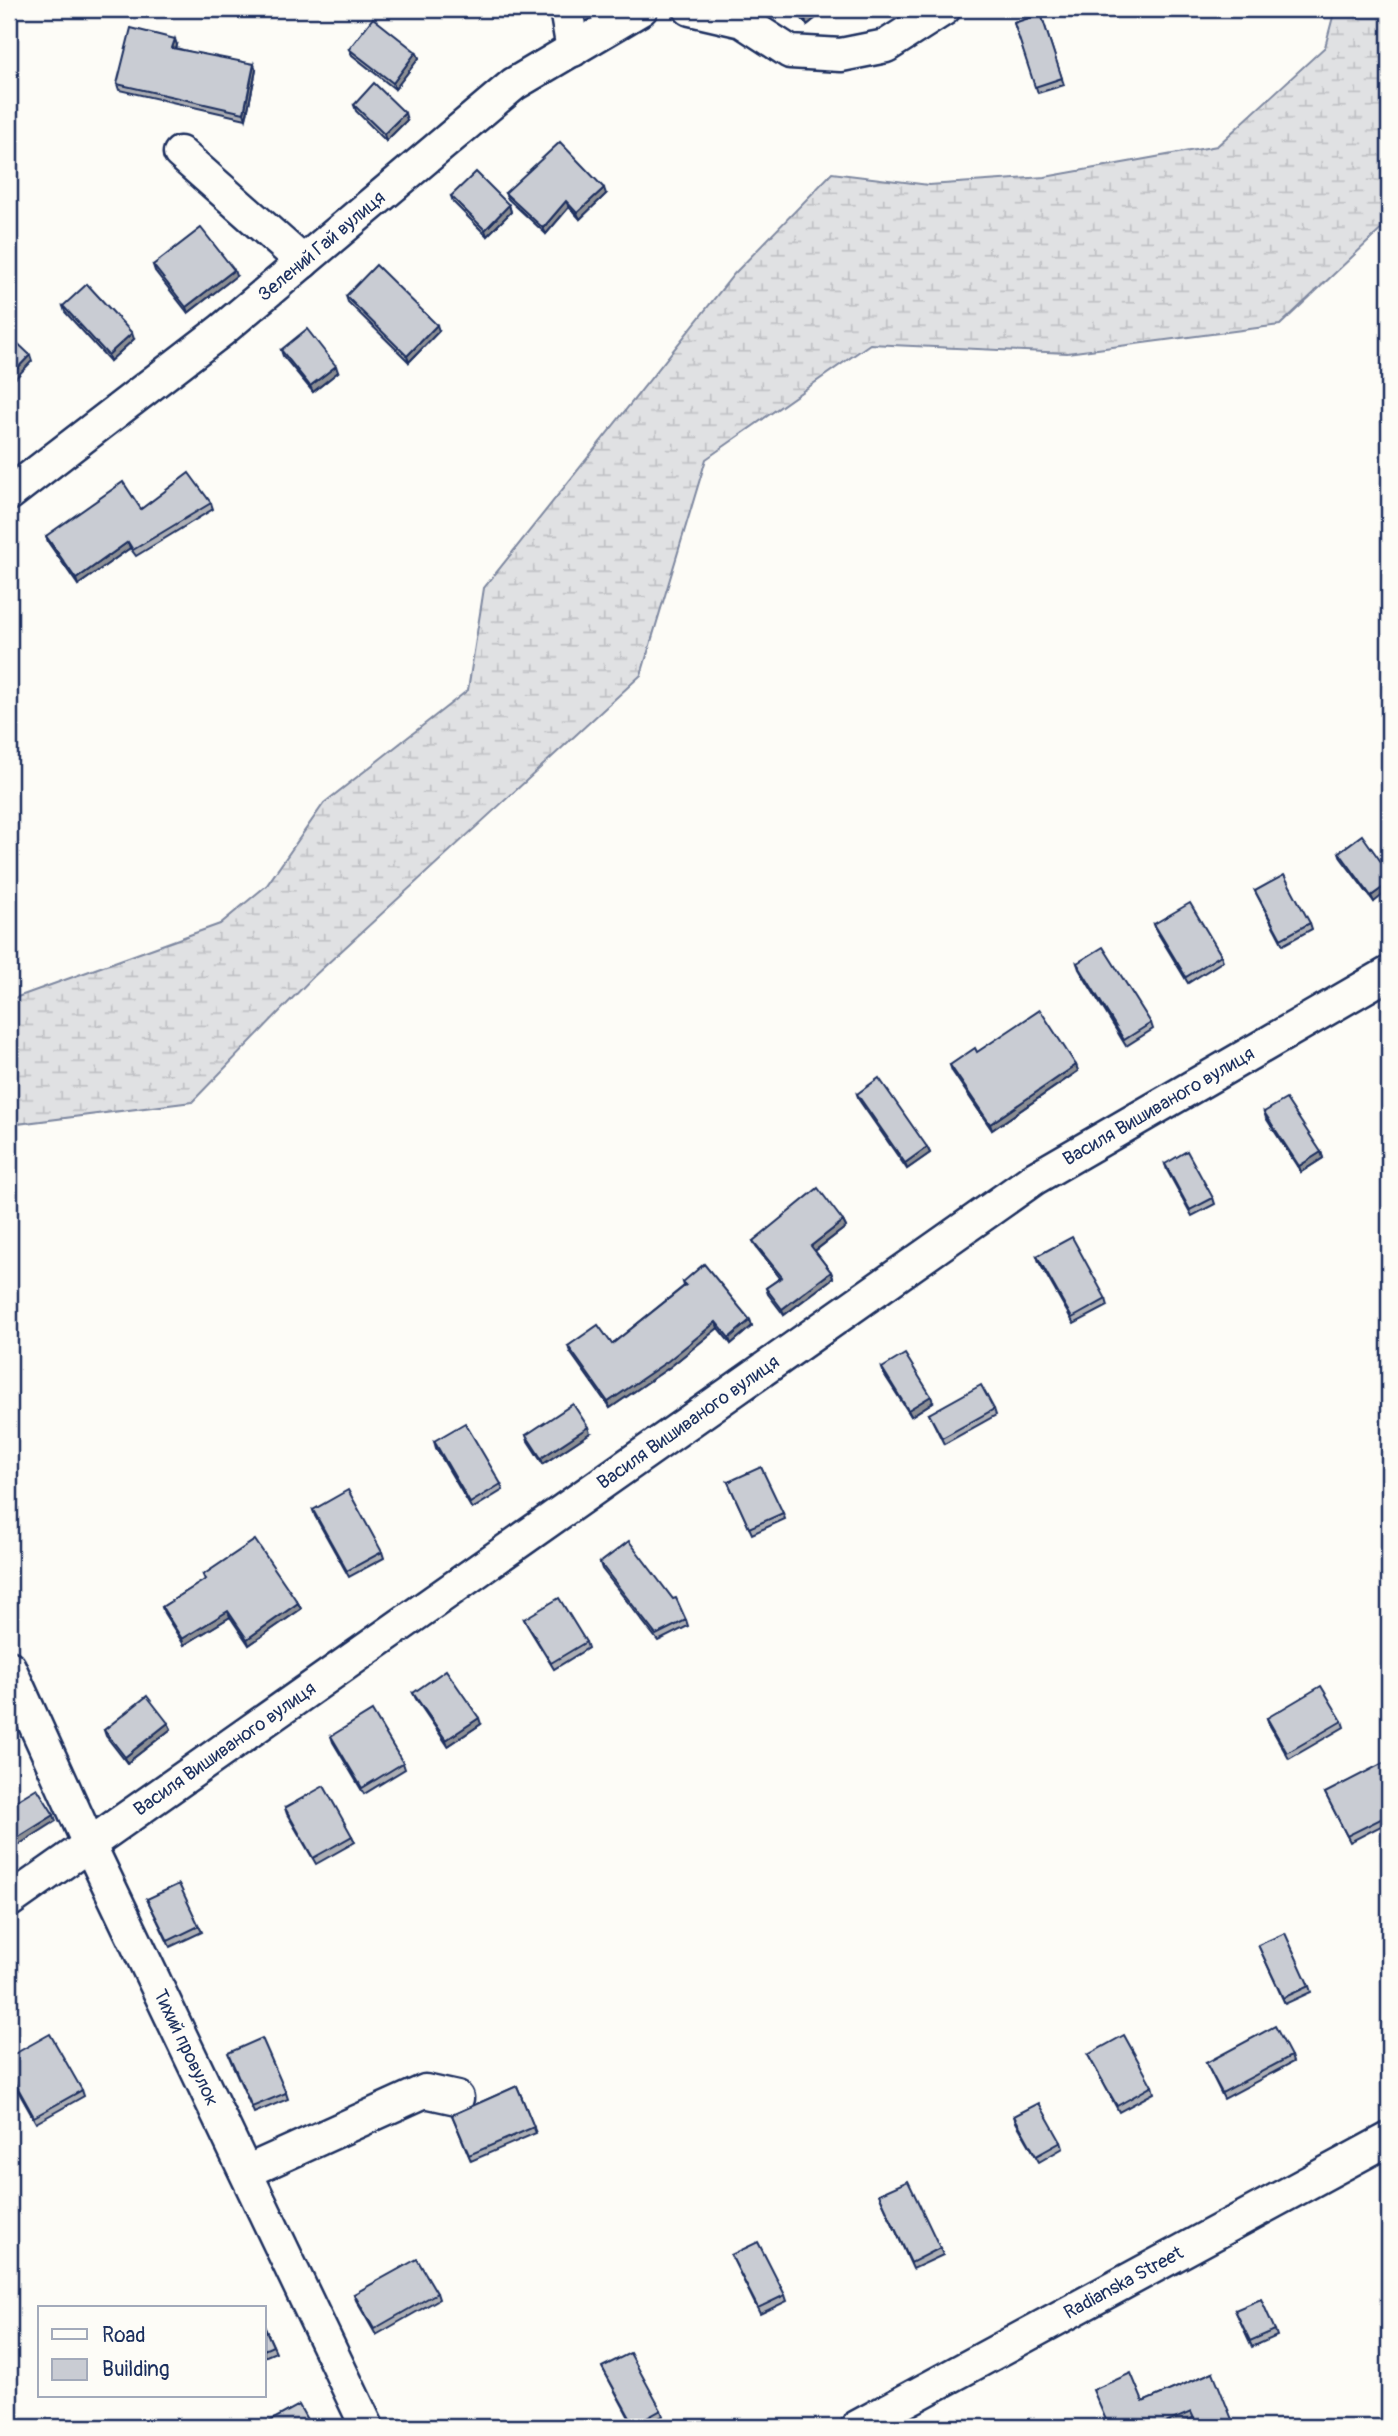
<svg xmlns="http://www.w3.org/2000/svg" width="1398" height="2436" font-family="Pangolin,sans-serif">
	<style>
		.wetland { fill: url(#wetland-marsh); stroke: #7e88a0; stroke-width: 2 }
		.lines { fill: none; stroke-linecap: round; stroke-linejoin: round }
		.minor-casing { stroke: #1b2f5e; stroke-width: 37 }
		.minor { stroke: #fdfcf7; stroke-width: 32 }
		.wall { fill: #adafb5; stroke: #1b2f5e; stroke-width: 2 }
		.shaded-wall { fill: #8d8f94; stroke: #1b2f5e; stroke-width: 2 }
		.building { fill: #c9ccd3; stroke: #1b2f5e; stroke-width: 2 }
		.labels { text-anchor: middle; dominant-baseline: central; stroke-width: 7; stroke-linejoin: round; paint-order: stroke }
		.street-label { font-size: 19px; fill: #1b2f5e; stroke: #fdfcf7 }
	</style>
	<defs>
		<pattern id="wetland-marsh" width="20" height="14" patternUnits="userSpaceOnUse" patternTransform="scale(1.75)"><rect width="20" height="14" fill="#e0e1e3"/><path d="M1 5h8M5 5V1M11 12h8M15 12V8" fill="none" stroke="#c0c1c5"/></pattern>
	</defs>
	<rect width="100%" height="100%" fill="#fdfcf7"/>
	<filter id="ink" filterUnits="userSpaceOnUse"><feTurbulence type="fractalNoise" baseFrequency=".0143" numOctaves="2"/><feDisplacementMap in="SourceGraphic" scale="14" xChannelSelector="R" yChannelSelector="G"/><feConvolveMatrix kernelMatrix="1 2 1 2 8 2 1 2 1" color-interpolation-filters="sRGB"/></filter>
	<g filter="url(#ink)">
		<polygon class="wetland" points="1335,9 1389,9 1389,222 1280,325 1067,353 870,344 706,459 641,675 313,977 192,1102 9,1125 9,1000 220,924 267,885 324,803 468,690 484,588 734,274 832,173 929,185 1045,177 1217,146 1325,47"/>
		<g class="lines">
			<defs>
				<g id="minor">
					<polyline points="566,9 573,50"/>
					<polyline points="690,9 742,21 790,52 841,55 886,46 944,9"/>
					<polyline points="180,153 303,262"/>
					<path id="s1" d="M9 494 222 330 514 84 641 9"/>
					<path id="s2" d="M9 1667 90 1846 367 2427"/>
					<path id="s3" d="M9 1901 1035 1178 1389 973"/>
					<polyline points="246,2172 425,2091 457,2098"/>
					<path id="s4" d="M857 2427 1389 2139"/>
				</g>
			</defs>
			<use href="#minor" class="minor-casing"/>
			<use href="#minor" class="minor"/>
		</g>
		<g class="wall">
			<polygon points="435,9 452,9 443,17"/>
			<polygon points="794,9 827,9 807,25"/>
			<polygon points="1111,9 1121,9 1114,13"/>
			<polygon points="1041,14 1064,85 1038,93 1014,23"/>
			<polygon points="177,45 176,48 256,70 246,119 119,90 117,84"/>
			<polygon points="349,49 416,52 419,58 395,89 352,55"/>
			<polygon points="354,105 407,120 386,141 356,111"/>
			<polygon points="505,193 606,194 580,219 569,207 546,234 508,199"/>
			<polygon points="451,196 509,205 511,212 487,236 453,202"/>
			<polygon points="153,265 236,276 188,313 155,271"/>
			<polygon points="346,296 439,331 409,362 348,302"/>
			<polygon points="63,306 134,339 110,361 65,312"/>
			<polygon points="281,350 338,372 313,392 283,356"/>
			<polygon points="211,503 213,509 136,556 130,548 78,585 48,542 46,536 141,509"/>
			<polygon points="1339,852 1389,873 1374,902 1341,858"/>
			<polygon points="1255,891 1310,923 1312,929 1283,945"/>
			<polygon points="1154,924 1221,955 1223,961 1188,983 1156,930"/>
			<polygon points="1077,963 1151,1023 1153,1029 1126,1046 1079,969"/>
			<polygon points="950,1065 1076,1065 1078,1071 992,1130 952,1071"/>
			<polygon points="857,1094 927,1147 930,1153 907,1169 859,1100"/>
			<polygon points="1264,1112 1321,1152 1323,1158 1301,1172 1266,1118"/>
			<polygon points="1165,1164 1213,1198 1215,1204 1192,1216 1167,1170"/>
			<polygon points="843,1221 846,1227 815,1251 831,1272 833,1278 784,1315 768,1294 766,1288 780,1278 756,1247 753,1241"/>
			<polygon points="1037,1256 1106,1299 1108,1306 1074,1324 1039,1262"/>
			<polygon points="683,1282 750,1320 752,1326 731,1344 718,1328 670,1367 610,1408 570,1352 568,1346 612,1344 684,1286"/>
			<polygon points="882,1368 933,1402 911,1416 884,1374"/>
			<polygon points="994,1409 996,1415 944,1444 929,1414"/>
			<polygon points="590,1433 543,1464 528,1441 526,1435"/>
			<polygon points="434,1441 501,1484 503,1490 472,1509 436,1448"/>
			<polygon points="728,1482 783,1513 785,1519 752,1534"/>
			<polygon points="313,1510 382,1552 384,1558 349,1577 315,1516"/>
			<polygon points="600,1563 686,1620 688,1626 658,1641 602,1569"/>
			<polygon points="203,1575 298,1603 301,1609 249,1645 230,1617 184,1645 164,1613 162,1607 205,1580"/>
			<polygon points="524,1619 586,1642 588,1648 554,1669 527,1625"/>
			<polygon points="413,1693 481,1724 448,1746 416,1699"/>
			<polygon points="1267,1718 1342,1721 1344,1727 1289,1759 1269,1724"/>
			<polygon points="168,1723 171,1729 127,1763 106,1736 104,1730"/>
			<polygon points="331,1736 403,1763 405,1769 364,1794 333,1742"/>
			<polygon points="1389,1774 1389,1822 1350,1842 1325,1793"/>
			<polygon points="285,1808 352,1836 355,1842 316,1864 287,1814"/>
			<polygon points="147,1899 199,1926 202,1932 170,1947"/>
			<polygon points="1261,1951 1309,1986 1311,1992 1285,2004"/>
			<polygon points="1088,2055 1152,2086 1154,2093 1119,2112"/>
			<polygon points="1291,2056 1293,2062 1224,2099 1206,2063"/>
			<polygon points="9,2057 82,2090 84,2096 36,2123 9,2075"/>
			<polygon points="230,2059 286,2093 288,2099 254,2113"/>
			<polygon points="517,2086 536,2133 471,2161 452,2115"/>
			<polygon points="1014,2116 1061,2142 1063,2148 1039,2162 1016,2122"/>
			<polygon points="879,2194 940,2248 943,2255 913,2269"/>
			<polygon points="731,2255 785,2295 787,2301 760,2314"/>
			<polygon points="437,2293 439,2299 376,2335 356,2300 354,2294"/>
			<polygon points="1235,2310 1275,2330 1277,2336 1252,2347"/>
			<polygon points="264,2326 276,2352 264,2357"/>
			<polygon points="602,2367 661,2410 663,2416 642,2427 634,2427"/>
			<polygon points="1213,2372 1193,2418 1172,2427 1109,2427 1143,2402"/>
		</g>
		<g class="shaded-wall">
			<polygon points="443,9 452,9 443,17 441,11"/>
			<polygon points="817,9 827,9 807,25 805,19"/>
			<polygon points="175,39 177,45 175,54 172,48"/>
			<polygon points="416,52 419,58 395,89 393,83"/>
			<polygon points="254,64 256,70 246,119 244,113"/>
			<polygon points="405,113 407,120 386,141 384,134"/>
			<polygon points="604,188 606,194 580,219 577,213"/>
			<polygon points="566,201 569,207 546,234 543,228"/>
			<polygon points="509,205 511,212 487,236 485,230"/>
			<polygon points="234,270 236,276 188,313 186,307"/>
			<polygon points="437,325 439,331 409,362 407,356"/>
			<polygon points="132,333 134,339 110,361 108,355"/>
			<polygon points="30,355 32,361 9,385 9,377"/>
			<polygon points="336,366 338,372 313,392 310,386"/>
			<polygon points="128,542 130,548 78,585 76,579"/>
			<polygon points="1389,883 1389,890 1374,902 1371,896"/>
			<polygon points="1076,1065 1078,1071 992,1130 990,1124"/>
			<polygon points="927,1147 930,1153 907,1169 905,1163"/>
			<polygon points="1321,1152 1323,1158 1301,1172 1299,1166"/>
			<polygon points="843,1221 846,1227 813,1252 811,1246"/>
			<polygon points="831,1272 833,1278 784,1315 782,1309"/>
			<polygon points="750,1320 752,1326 731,1344 729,1338"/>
			<polygon points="716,1322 718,1328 670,1367 610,1408 608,1402"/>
			<polygon points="931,1396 933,1402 911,1416 908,1410"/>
			<polygon points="588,1427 590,1433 543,1464 541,1458"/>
			<polygon points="298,1603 301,1609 249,1645 247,1639"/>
			<polygon points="228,1611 230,1617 184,1645 182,1639"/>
			<polygon points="479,1718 481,1724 448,1746 446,1740"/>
			<polygon points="168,1723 171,1729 127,1763 125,1757"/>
			<polygon points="54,1815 56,1821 9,1851 9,1843"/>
		</g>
		<g class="building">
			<polygon points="797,9 817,9 805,19"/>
			<polygon points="1041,14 1062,78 1035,87 1014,23"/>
			<polygon points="373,18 416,52 393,83 349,49"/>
			<polygon points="131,28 175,39 172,48 254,64 244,113 117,84"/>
			<polygon points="374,83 405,113 384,134 354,105"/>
			<polygon points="560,142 604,188 577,213 566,201 543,228 505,193"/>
			<polygon points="476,172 509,205 485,230 451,196"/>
			<polygon points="201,228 234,270 186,307 153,265"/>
			<polygon points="376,265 437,325 407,356 346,296"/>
			<polygon points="87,284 132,333 108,355 63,306"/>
			<polygon points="307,329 336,366 310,386 281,350"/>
			<polygon points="9,335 30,355 9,377"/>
			<polygon points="189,473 211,503 133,550 128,542 76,579 46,536 123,482 141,509"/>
			<polygon points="1362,835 1389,873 1389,883 1371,896 1339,852"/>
			<polygon points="1284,875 1310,923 1281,939 1255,891"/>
			<polygon points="1190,903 1221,955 1186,977 1154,924"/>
			<polygon points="1103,947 1151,1023 1124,1040 1077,963"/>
			<polygon points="1040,1010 1076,1065 990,1124 950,1065 975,1048 977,1052"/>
			<polygon points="879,1078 927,1147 905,1163 857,1094"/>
			<polygon points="1286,1099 1321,1152 1299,1166 1264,1112"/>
			<polygon points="1187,1151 1213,1198 1190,1210 1165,1164"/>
			<polygon points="818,1188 843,1221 811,1246 831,1272 782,1309 766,1288 782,1277 753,1241"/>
			<polygon points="1072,1237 1106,1299 1072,1318 1037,1256"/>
			<polygon points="704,1264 750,1320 729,1338 716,1322 668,1361 608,1402 568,1346 598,1325 612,1344 686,1285 683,1282"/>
			<polygon points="905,1354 931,1396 908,1410 882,1368"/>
			<polygon points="981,1385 994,1409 942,1438 929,1414"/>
			<polygon points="573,1404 588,1427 541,1458 526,1435"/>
			<polygon points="465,1423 501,1484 470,1503 434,1441"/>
			<polygon points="761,1467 783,1513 749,1528 728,1482"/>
			<polygon points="348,1490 382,1552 347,1571 313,1510"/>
			<polygon points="255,1540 298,1603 247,1639 228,1611 182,1639 162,1607 206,1579 203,1575"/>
			<polygon points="629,1541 673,1599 676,1598 686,1620 656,1635 600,1563"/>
			<polygon points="559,1598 586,1642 551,1663 524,1619"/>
			<polygon points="446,1670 479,1718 446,1740 413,1693"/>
			<polygon points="1321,1686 1342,1721 1287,1753 1267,1718"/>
			<polygon points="147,1696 168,1723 125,1757 104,1730"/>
			<polygon points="372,1711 403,1763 362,1788 331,1736"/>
			<polygon points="1383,1763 1389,1774 1389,1815 1347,1836 1325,1793"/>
			<polygon points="324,1786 352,1836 313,1858 285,1808"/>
			<polygon points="37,1788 54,1815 9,1843 9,1805"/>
			<polygon points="179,1884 199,1926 168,1941 147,1899"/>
			<polygon points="1285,1933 1309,1986 1283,1998 1258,1945"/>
			<polygon points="1275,2026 1291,2056 1222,2093 1206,2063"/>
			<polygon points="50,2034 82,2090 34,2117 9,2072 9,2057"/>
			<polygon points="1124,2035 1152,2086 1117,2106 1088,2055"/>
			<polygon points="262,2038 286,2093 252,2107 228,2053"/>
			<polygon points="517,2086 534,2127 469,2155 452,2115"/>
			<polygon points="1039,2103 1061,2142 1036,2156 1014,2116"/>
			<polygon points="908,2181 940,2248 911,2263 879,2194"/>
			<polygon points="758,2242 785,2295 758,2308 731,2255"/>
			<polygon points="417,2259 437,2293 374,2329 354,2294"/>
			<polygon points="1261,2299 1275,2330 1250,2341 1235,2310"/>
			<polygon points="264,2326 273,2346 264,2350"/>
			<polygon points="630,2353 661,2410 634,2425 602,2367"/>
			<polygon points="1213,2372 1235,2427 1198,2427 1191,2412 1156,2427 1109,2427 1093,2390 1131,2373 1143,2402"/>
			<polygon points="299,2405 311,2427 259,2427"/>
		</g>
	</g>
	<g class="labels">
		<g class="street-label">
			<text stroke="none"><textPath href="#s1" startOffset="399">Зелений Гай вулиця</textPath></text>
			<text stroke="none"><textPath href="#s3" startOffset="1398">Василя Вишиваного вулиця</textPath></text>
			<text stroke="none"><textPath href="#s3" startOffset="831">Василя Вишиваного вулиця</textPath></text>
			<text stroke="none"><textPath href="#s3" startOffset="264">Василя Вишиваного вулиця</textPath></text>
			<text stroke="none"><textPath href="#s2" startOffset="420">Тихий провулок</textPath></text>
			<text stroke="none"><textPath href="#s4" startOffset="303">Radianska Street</textPath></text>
		</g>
	</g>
	<rect width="1398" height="2436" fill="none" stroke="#fdfcf7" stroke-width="35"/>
	<rect x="18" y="18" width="1363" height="2401" fill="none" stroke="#1b2f5e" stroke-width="2.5" filter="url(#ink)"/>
	<rect x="38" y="2306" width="228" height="91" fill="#fdfcf7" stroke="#a3aaba" stroke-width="2"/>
	<rect x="52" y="2329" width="35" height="10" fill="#fdfcf7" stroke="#a3aaba" stroke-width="2"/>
	<text x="102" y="2342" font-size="21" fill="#1b2f5e">Road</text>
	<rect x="52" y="2359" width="35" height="21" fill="#c9ccd3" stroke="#a3aaba" stroke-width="2"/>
	<text x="102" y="2376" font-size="21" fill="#1b2f5e">Building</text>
</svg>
